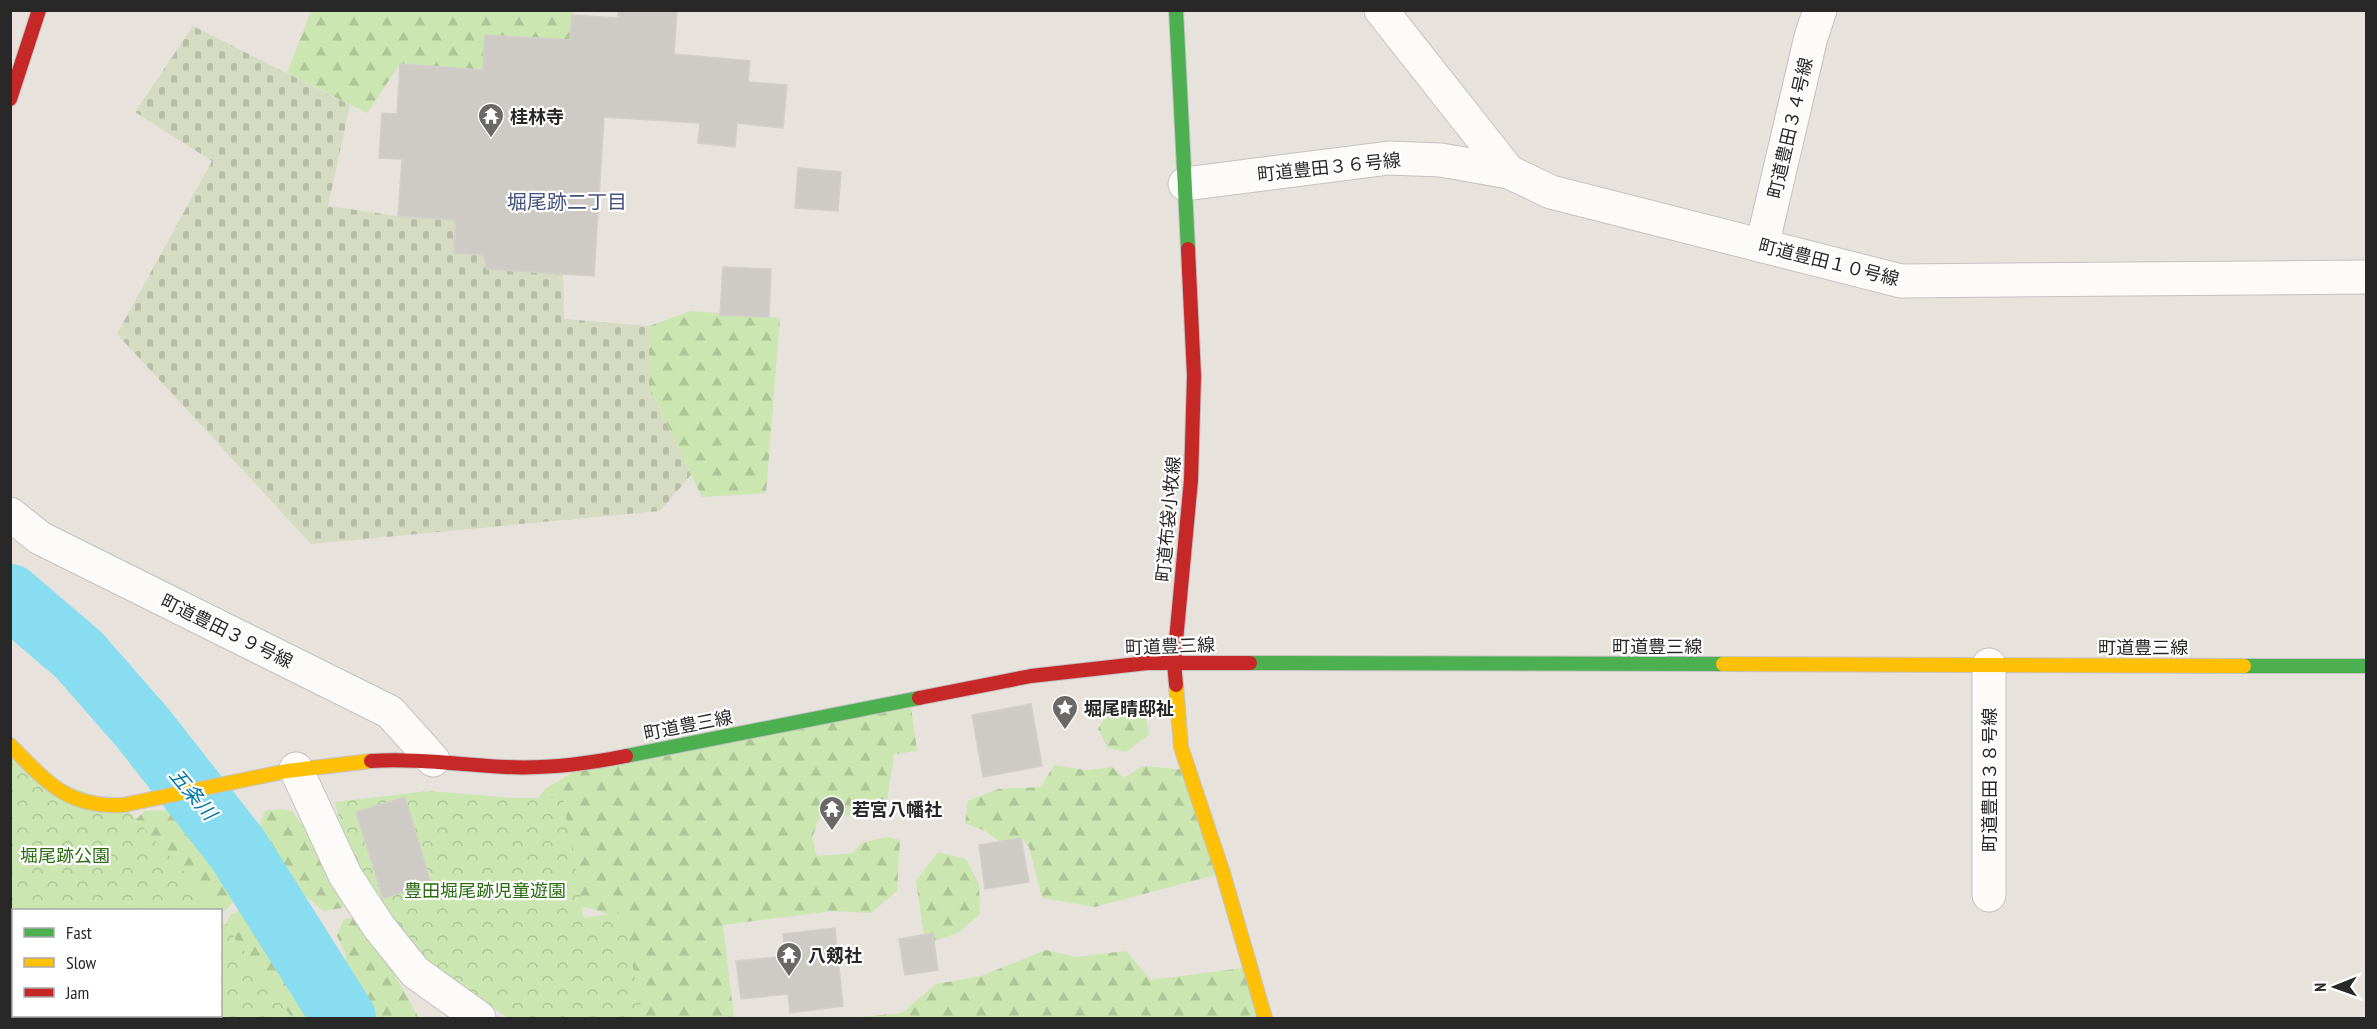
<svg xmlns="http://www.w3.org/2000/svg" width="2377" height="1029" font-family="'PT Sans Narrow','Noto Sans JP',sans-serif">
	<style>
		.forest { fill: url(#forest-firs) }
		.cemetery { fill: url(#cemetery-stones) }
		.park { fill: url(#park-crowns) }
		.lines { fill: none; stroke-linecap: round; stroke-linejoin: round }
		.stream { stroke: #88ddf1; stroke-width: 10 }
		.river { stroke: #88ddf1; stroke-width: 64 }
		.building { fill: #cecac6; stroke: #d2cec9; stroke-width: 1.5 }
		.street-casing { stroke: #c4c2c3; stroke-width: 35 }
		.fast-casing { stroke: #c4c2c3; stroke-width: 16 }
		.slow-casing { stroke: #c4c2c3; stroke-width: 16 }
		.jam-casing { stroke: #c4c2c3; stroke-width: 16 }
		.street { stroke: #fcfbfa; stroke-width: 33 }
		.fast { stroke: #4caf50; stroke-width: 14 }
		.slow { stroke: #ffc107; stroke-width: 14 }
		.jam { stroke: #c62828; stroke-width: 14 }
		.labels { text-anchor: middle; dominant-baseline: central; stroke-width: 4.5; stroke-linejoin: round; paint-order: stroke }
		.poi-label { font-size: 18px; font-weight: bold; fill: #282828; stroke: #fff; text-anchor: start }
		.street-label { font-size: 18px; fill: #282828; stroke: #fff }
		.park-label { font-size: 18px; fill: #2b6b12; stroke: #fff }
		.neighbourhood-label { font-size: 20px; fill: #44527c; stroke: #fff }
		.water-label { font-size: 20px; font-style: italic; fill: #0176a3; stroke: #fff }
	</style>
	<defs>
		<pattern id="forest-firs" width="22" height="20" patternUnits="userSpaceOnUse" patternTransform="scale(1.5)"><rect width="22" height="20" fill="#cbe6b1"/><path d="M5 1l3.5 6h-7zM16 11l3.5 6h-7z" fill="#aec598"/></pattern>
		<pattern id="cemetery-stones" width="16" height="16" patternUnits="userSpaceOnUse" patternTransform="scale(1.5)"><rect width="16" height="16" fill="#d5dcc2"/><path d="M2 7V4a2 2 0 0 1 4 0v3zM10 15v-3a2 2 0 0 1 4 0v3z" fill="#b7bda7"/></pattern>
		<pattern id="park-crowns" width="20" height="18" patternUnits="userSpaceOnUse" patternTransform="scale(1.5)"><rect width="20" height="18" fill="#cbe6b1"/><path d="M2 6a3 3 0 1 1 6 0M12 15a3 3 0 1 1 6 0" fill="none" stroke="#aec598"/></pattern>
	</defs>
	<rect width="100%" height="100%" fill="#e8e2dc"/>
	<g class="forest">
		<polygon points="311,11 573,11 570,40 485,35 483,70 400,64 367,113 287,73"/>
		<polygon points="691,311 780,318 766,493 702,497 649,387 649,326"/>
		<polygon points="910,699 917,751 894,754 887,803 860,814 819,818 812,838 817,856 852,853 862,843 886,837 900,840 897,891 871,913 833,911 723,925 734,1018 630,1018 613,916 596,910 561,902 526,814 545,789 587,764"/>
		<polygon points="1134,704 1145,710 1149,735 1126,752 1108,748 1098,729 1112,706"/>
		<polygon points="1054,765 1086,770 1112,767 1124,778 1142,766 1188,770 1223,873 1095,907 1042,898 1029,847 1021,838 1000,842 985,831 965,823 968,801 998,789 1041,787"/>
		<path d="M280 809 292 811 318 846 346 894 342 908 323 911 309 899 293 889 291 872 279 870 263 861C258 840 256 832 265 811Z"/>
		<polygon points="177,810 202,820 209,849 239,865 250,884 221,915 220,910 92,910 120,834 145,811"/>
		<polygon points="938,852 966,859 979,884 980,914 958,933 934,941 924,935 916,881"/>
		<polygon points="252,899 265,913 266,940 285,952 296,975 311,983 325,1001 335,1018 260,1018 220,935 231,914 243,909"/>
		<polygon points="359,918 379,947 419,1018 378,1018 371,1005 355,999 344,976 346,955 337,936 344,919"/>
		<polygon points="1046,950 1075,957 1126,951 1151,980 1250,967 1265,1018 848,1018 902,1013 936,984 981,976"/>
	</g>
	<polygon class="cemetery" points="193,26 350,105 328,206 398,216 456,220 454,253 484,255 487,269 563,274 564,319 649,326 649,387 691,475 660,511 311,544 117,334 212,161 135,112"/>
	<g class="park">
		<polygon points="10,746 41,777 123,805 197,886 215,910 14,910 14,1016 220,1016 221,919 292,1018 11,1018"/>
		<polygon points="429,791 513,798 563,798 584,918 622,912 643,1018 508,1018 420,959 351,870 335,802"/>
	</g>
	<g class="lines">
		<polyline class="stream" points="48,1016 49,1018"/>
		<polyline class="river" points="10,596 79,655 142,727 237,848 344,1018"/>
	</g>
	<g class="building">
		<polygon points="618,10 677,10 674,54 750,61 748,82 787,85 783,128 737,123 735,147 698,143 700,123 604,117 594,276 487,269 484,255 454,253 456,220 398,216 402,159 379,158 382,113 397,114 400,64 483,70 485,35 570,40 572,15 618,18"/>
		<polygon points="798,168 841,172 838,211 795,208"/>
		<polygon points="723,267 771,269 769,317 720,315"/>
		<polygon points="1031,704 1042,766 983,777 972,715"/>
		<polygon points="405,797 431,884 383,898 356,812"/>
		<polygon points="1021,838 1029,882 985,889 979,845"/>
		<polygon points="835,928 843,1006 790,1013 788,994 741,999 736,961 786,956 783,934"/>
		<polygon points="933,933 938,970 905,975 899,939"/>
	</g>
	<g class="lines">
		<defs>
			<g id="street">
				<polyline points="1381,10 1509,172 1551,192 1901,281 2366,277"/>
				<polyline points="1185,184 1389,158 1441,160 1509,172"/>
				<polyline points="1762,246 1811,37 1820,10"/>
				<polyline points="10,514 40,538 390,712 433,760"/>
				<polyline points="296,769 345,875 379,927 415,972 479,1018"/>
				<polyline points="1989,895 1989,665"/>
			</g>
			<g id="fast">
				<polyline points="1176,10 1188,249"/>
				<polyline points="1250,663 1723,664"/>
				<polyline points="2244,666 2366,666"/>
				<polyline points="626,756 919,698"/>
			</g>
			<g id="slow">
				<polyline points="1723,664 2244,666"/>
				<polyline points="1176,685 1181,747 1223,873 1265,1018"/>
				<path d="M10 745C47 782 67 808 123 805L287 771 371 761"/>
			</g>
			<g id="jam">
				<polyline points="10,99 39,10"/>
				<polyline points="1176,685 1174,662 1191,480 1194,376 1188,249"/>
				<polyline points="919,698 1031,676 1147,663 1250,663"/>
				<path d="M371 761C417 758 461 765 506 767 546 769 586 764 626 756"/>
			</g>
		</defs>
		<use href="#street" class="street-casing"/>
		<use href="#fast" class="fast-casing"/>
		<use href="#slow" class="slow-casing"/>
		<use href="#jam" class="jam-casing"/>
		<use href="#street" class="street"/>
		<use href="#fast" class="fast"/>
		<use href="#slow" class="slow"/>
		<use href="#jam" class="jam"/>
	</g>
	<defs>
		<symbol id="temple-pin" viewBox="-11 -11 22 30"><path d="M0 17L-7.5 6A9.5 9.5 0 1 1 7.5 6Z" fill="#6b6967" stroke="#fff"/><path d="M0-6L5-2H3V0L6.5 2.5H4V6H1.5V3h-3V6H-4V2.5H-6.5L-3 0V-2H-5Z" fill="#fff"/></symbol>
		<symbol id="sight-pin" viewBox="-11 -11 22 30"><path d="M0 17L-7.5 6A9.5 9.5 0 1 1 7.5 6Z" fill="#6b6967" stroke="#fff"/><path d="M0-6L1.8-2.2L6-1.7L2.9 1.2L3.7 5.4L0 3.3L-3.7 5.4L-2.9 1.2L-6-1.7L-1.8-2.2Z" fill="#fff"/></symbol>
	</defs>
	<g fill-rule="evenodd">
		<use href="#temple-pin" x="476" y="101" width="30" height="40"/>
		<use href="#sight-pin" x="1050" y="693" width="30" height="40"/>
		<use href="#temple-pin" x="817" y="794" width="30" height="40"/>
		<use href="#temple-pin" x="774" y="940" width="30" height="40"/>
	</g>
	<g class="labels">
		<g class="poi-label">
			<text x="510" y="116">桂林寺</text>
			<text x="1084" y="708">堀尾晴邸祉</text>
			<text x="852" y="809">若宮八幡社</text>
			<text x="808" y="955">八剱社</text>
		</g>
		<g class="street-label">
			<text transform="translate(1790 128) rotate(-77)">町道豊田３４号線</text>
			<text transform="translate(1329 167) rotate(-6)">町道豊田３６号線</text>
			<text transform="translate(1829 262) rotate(14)">町道豊田１０号線</text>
			<text transform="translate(1168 519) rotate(-85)">町道布袋小牧線</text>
			<text transform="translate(227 631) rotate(26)">町道豊田３９号線</text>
			<text transform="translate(1170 646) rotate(-2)">町道豊三線</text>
			<text x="1657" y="646">町道豊三線</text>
			<text x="2143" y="647">町道豊三線</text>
			<text transform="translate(688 725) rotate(-11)">町道豊三線</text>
			<text transform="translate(1989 780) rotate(-90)">町道豊田３８号線</text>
		</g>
		<g class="park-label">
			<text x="65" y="855">堀尾跡公園</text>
			<text x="485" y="890">豊田堀尾跡児童遊園</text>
		</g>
		<g class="neighbourhood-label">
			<text x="567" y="202">堀尾跡二丁目</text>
		</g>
		<g class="water-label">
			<text transform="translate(193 794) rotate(50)">五条川</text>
		</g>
	</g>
	<rect width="2377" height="1029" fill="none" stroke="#282828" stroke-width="24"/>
	<rect x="12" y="909" width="210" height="108" fill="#ffffff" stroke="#a9a9a9" stroke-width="1.5"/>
	<rect x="24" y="928" width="30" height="9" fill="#4caf50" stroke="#a9a9a9" stroke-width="1.5"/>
	<text x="66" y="939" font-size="18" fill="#282828">Fast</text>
	<rect x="24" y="958" width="30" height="9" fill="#ffc107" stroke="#a9a9a9" stroke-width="1.5"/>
	<text x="66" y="969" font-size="18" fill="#282828">Slow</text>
	<rect x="24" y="988" width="30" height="9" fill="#c62828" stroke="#a9a9a9" stroke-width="1.5"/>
	<text x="66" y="999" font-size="18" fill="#282828">Jam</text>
	<g transform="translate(2335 987) rotate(269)" stroke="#ffffff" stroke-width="4.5" paint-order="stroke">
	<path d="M0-4.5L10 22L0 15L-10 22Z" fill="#282828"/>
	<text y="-9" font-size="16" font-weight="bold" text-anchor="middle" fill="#282828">N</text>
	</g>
</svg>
